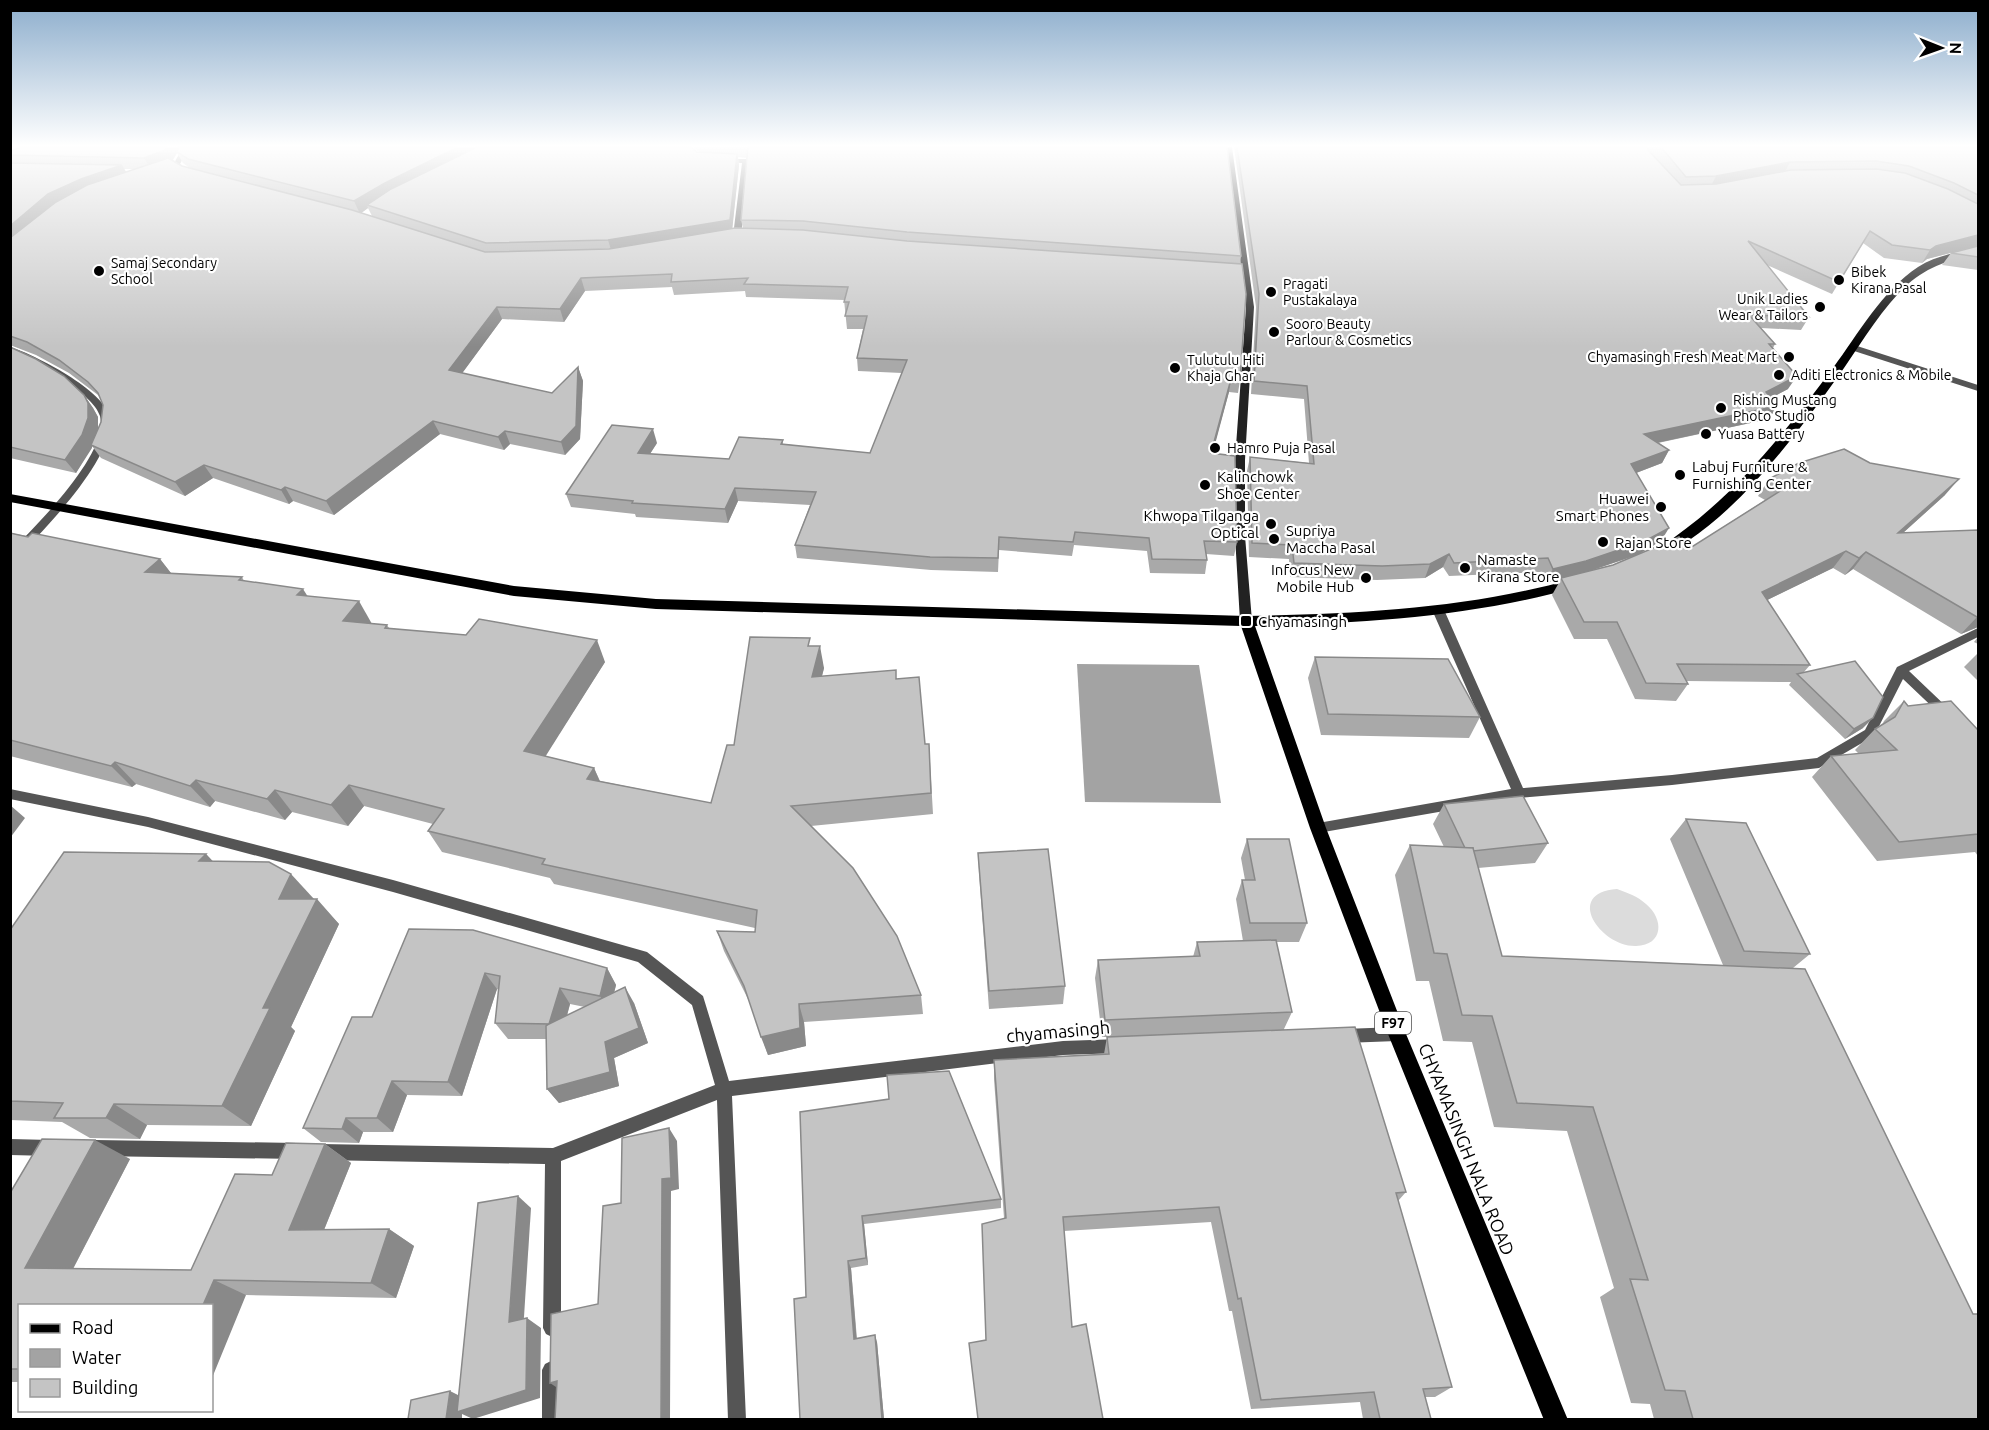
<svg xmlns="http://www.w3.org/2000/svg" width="1989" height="1430" font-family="Ubuntu,sans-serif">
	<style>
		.green { fill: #dcdcdc }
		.water { fill: #a3a3a3 }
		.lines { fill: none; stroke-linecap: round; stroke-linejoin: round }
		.minor { fill: #555; fill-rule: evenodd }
		.secondary { fill: #222; fill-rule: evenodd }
		.primary { fill: #000; fill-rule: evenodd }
		.wall { fill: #a9a9a9; fill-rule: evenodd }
		.shaded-wall { fill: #898989 }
		.building { fill: #c4c4c4; stroke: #898989; stroke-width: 1.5 }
		.poi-dot { fill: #000; stroke: #fff; stroke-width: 2 }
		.labels { text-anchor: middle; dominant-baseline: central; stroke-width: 4.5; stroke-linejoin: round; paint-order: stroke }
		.far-poi-label { font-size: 14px; fill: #000; stroke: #fff; text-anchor: start }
		.shield { fill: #fff; stroke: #4c4c4c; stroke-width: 1.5 }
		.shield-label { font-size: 14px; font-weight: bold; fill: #000 }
		.poi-label { font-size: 15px; fill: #000; stroke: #fff; text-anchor: start }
		.near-street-label { font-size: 18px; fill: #000; stroke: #fff }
	</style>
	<rect width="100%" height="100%" fill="#fff"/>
	<path class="green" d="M1617 889C1628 893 1637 896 1646 904 1664 919 1664 945 1636 946 1601 947 1563 893 1617 889Z"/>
	<polygon class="water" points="1077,664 1199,665 1221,803 1085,802"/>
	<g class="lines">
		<g class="minor">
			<polygon points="183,147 189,147 180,164 190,172 191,173 188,175 173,165"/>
			<polygon points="723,159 746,159 749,161 741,236 737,238 733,236 742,163 721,162 721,160"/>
			<polygon points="1854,345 1978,385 1978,391 1851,350 1850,348"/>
			<path d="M10 347C34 354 106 391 110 418 115 459 41 533 14 561L10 562V552C35 527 110 453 100 416 93 392 33 362 10 352Z"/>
			<polygon points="1439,608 1445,612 1523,788 1672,775 1817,758 1865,730 1897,667 1978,628 1978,637 1909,671 1951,711 1953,714 1951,717 1943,717 1903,679 1874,736 1819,768 1672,785 1519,798 1318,833 1313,832 1311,828 1313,824 1318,823 1511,789 1433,612"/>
			<polygon points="10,789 148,817 393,880 647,952 703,996 729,1081 1063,1041 1120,1039 1125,1041 1128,1046 1125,1051 1120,1053 1063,1055 732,1096 746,1420 728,1420 717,1100 561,1161 561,1328 558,1334 552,1337 546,1334 543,1328 545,1164 320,1160 314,1158 312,1152 314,1146 320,1144 553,1148 715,1085 692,1005 638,962 393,892 148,827 10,799"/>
			<polygon points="1397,1027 1402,1029 1405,1034 1402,1039 1397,1041 1344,1043 1339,1041 1336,1036 1339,1031 1344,1029"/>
			<polygon points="10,1139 51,1140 57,1142 59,1148 57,1154 51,1156 10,1155"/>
			<polygon points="95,1140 297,1143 303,1145 305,1151 303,1157 297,1159 95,1156 89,1154 87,1148 89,1142"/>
			<polygon points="551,1361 557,1364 560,1370 560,1420 542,1420 542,1370 545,1364"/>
		</g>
		<polygon class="secondary" points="1226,147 1232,147 1254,307 1245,460 1245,536 1252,621 1246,625 1240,621 1235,536 1235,460 1246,307"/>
		<g class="primary">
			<path d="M1978 248V254C1951 259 1929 266 1908 284 1882 308 1864 339 1844 368 1802 427 1749 500 1688 541 1680 546 1671 556 1660 553L1658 550 1660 547C1731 501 1783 435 1833 368 1859 333 1881 292 1918 267 1935 256 1957 252 1978 248Z"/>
			<path d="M10 494 514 586 656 599 1246 616C1357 614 1465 609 1573 579L1578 581 1580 584 1578 587C1471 617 1365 623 1255 626L1326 828 1406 1034 1568 1420H1544L1388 1034 1310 828 1241 626 656 609 514 596 10 502Z"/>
		</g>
	</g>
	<g class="wall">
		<path d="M693 147H1227L1241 256 1240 264V380L1238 393 1229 392 1212 453 1237 542 1234 556 1206 554 1207 560 1205 574 1150 573 1147 551 1074 545 1072 556 999 550 998 572 931 570 797 558 795 545 810 505 738 501 728 523 636 517 635 514 571 507 566 494 657 443 650 454 729 459 783 440V444L870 453 902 373 858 371 857 358 863 329H847L844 300 746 297 745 291 674 295 672 287 585 291 564 322 502 319 462 373 552 393 578 367 583 381 580 439 565 455 510 444 504 450 440 434 334 515 293 501 289 504 213 478 185 496 101 458 92 446 76 473 10 458V347L84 395 93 408 98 417V429L101 422 103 405 100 397 98 395 69 373 36 355 10 345V151L699 152ZM177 153 183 163 191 169 182 166 173 160ZM738 157 747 158 741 220 743 228H732L739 165ZM124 169H135L126 172ZM368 208 372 216 361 213Z"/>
		<polygon points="1234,147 1978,147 1978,270 1942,265 1951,253 1977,246 1927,259 1922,263 1884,258 1863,243 1832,294 1767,265 1809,317 1801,330 1761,328 1775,344 1773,348 1788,389 1771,398 1777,406 1769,419 1658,443 1669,450 1662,463 1636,473 1661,541 1637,555 1589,571 1687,550 1765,500 1758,496 1769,479 1870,463 1945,495 1903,533 1978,530 1978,627 1961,634 1853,569 1845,575 1833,568 1767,600 1810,665 1804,672 1863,728 1845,739 1789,685 1791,682 1686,681 1688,684 1676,701 1635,699 1607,639 1574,639 1552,595 1561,579 1546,583 1541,572 1449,576 1443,567 1425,578 1377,580 1290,577 1289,559 1249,557 1247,471 1250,457 1309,463 1304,399 1251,394 1256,307"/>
		<polygon points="10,533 160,559 171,573 242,577 244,581 307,596 372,624 387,625 389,628 605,662 545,756 594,768 600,781 711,803 734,745 811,646 824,668 822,676 897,679 925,744 929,744 933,814 811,826 921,995 923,1014 804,1022 806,1046 768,1055 749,1001 724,951 717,931 755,932 755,928 554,884 550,878 442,852 428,831 433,824 364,806 348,826 292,812 285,820 215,801 210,807 136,784 132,787 10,756"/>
		<polygon points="1978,637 1978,644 1974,642"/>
		<polygon points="1978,653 1978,681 1964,667"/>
		<polygon points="1315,657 1480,717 1469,738 1321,735 1308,678"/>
		<polygon points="1904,701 1908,706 1978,730 1978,856 1975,852 1877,861 1812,777 1831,756 1859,754 1855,750 1875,729 1882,725 1884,721"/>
		<polygon points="1444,804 1548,843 1535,863 1478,868 1502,956 1723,965 1670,839 1686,819 1810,954 1793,968 1978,1419 1654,1419 1650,1404 1631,1403 1600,1297 1614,1288 1567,1131 1494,1127 1472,1042 1443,1041 1429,981 1416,981 1395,875 1410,845 1444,847 1433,824"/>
		<polygon points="1247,839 1307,923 1299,942 1276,942 1292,1012 1284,1029 1406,1192 1398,1201 1452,1387 1435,1397 1425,1397 1431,1419 1363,1419 1360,1402 1251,1409 1232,1311 1229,1311 1211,1222 1064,1231 986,1340 1004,1218 994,1079 994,1060 1104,1054 1107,1037 1102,1037 1095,978 1098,960 1193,957 1197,942 1243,941 1236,899 1242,880 1245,880 1241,858"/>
		<polygon points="978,853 1065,986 1063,1004 989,1009 979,873"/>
		<polygon points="206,854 212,861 314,899 339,924 291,1027 295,1031 251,1126 147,1125 140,1139 90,1138 62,1122 10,1120 10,930"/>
		<path d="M409 929 607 968 616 985 614 993 634 1003 648 1043 614 1058 619 1086 559 1103 547 1089 546 1039H508L495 1023 499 990 497 989 462 1096 407 1095 393 1132H363L359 1143 321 1142 303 1128 372 1017ZM570 1004 585 1007 567 1016Z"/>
		<polygon points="800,1112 1001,1199 1001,1208 864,1224 868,1265 851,1268 857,1339 877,1342 884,1419 806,1297"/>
		<polygon points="325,1144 351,1163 324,1230 389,1229 414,1246 396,1298 246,1295 20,1305 20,1382 10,1382 10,1193 130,1159 73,1269 191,1270 272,1175"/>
	</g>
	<g class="shaded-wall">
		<polygon points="167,147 181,147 171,162 151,169 144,158"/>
		<polygon points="458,147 485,147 367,205 368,208 360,214 354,201 385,183"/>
		<polygon points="737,154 739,165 732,232 612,253 608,240"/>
		<polygon points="1790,162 1784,174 1710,188 1716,176"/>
		<polygon points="122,165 129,177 10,246 10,226 48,194 81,179"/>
		<polygon points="1978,235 1978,244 1977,246 1927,259 1922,263 1930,250 1936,246"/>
		<polygon points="581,278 585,291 564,322 560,309"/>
		<polygon points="497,307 502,319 455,383 449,370"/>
		<polygon points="578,367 583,381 580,439 565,455 561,442"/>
		<polygon points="1797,376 1788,389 1758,405 1766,392"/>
		<polygon points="1231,379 1229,392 1209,467 1211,453"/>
		<polygon points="84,395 93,408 98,417 98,431 91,445 92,446 92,448 76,473 65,460"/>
		<polygon points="1777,406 1769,419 1637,447 1644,434"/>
		<polygon points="433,421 440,434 334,515 326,501"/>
		<polygon points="653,429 657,443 642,466 638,453"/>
		<polygon points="505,431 510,444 504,450 498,437"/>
		<polygon points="1669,450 1662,463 1623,478 1631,464"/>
		<polygon points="204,465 213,478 185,496 175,482"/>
		<polygon points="1959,479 1945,495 1884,550 1898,533"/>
		<polygon points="285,487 293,501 289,504 281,490"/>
		<polygon points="735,488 738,501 728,523 725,509"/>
		<polygon points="1669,528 1661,541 1637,555 1578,575 1546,583 1553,569"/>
		<polygon points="1846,551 1833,568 1749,609 1762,592"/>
		<polygon points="1866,552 1853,569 1845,575 1859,558"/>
		<polygon points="1449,554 1443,567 1425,578 1430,564"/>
		<polygon points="160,559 177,581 145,572"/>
		<polygon points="303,589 317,611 297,595"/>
		<polygon points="359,601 372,624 343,621"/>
		<polygon points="1978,616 1978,627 1961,634 1977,617"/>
		<polygon points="597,640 605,662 535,773 524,751"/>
		<polygon points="820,646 824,668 816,699 812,677"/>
		<polygon points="1873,718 1863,728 1845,739 1854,729"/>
		<polygon points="115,762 136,784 132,787 111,766"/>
		<polygon points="594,768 603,789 587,779"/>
		<polygon points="196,780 215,801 210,807 190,786"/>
		<polygon points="349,785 364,806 348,826 331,805"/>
		<polygon points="275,790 292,812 285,820 267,799"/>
		<polygon points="10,805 25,818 10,838"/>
		<polygon points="206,854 231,880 199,861"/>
		<polygon points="291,874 314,899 279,899"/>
		<polygon points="317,899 339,924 291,1027 295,1031 251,1126 222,1106 263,1008"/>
		<polygon points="607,968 616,985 609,1012 600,996"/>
		<polygon points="485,973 497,989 462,1096 448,1082"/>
		<polygon points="625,987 634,1003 648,1043 614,1058 619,1086 559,1103 547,1089 605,1042"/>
		<polygon points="560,988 570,1004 560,1040 549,1024"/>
		<polygon points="799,1004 804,1022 806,1046 768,1055 761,1037"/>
		<polygon points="392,1081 407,1095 393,1132 377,1118"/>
		<polygon points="114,1104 147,1125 140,1139 106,1118"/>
		<polygon points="346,1118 363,1132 359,1143 342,1129"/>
		<polygon points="669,1128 677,1141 679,1189 671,1191 670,1419 661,1419 662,1179"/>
		<polygon points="95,1140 130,1159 65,1284 25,1268"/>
		<polygon points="325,1144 351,1163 317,1247 289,1230"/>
		<polygon points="518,1196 531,1208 523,1332 509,1322"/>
		<polygon points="862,1216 864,1224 868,1265 866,1258"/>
		<polygon points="389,1229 414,1246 396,1298 371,1283"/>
		<polygon points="848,1261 851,1268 857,1345 854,1339"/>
		<polygon points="214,1280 246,1295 212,1378 212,1305 203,1305"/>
		<polygon points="527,1318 541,1328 540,1398 473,1419 462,1414 462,1419 446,1419 450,1391 464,1398"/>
		<polygon points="875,1335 877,1342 884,1419 882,1419"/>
		<polygon points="557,1381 562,1391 550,1383"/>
	</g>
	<g class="building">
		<polygon points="21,147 167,147 165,150 144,158 10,155 10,151"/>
		<polygon points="179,147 458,147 385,183 354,201 188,159 177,152"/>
		<polygon points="477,147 691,147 697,152 737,154 730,220 608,240 486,243 367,205 391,189"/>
		<polygon points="748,147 1227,147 1241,256 907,232 803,221 741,220"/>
		<polygon points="1237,147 1647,147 1648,150 1681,185 1716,184 1791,170 1876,169 1905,173 1948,189 1978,204 1978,235 1936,246 1930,250 1892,245 1870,231 1839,282 1748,241 1809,317 1749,315 1775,344 1769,344 1797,376 1766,392 1777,406 1644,434 1669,450 1631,464 1669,528 1645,541 1586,561 1553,569 1548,558 1454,563 1449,554 1430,564 1382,566 1294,563 1292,545 1252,543 1250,457 1314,464 1307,386 1254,381 1259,294"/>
		<polygon points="1661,147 1978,147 1978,195 1954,183 1909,166 1876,161 1790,162 1716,176 1686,177"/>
		<polygon points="168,158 182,166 352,210 485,252 609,249 735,228 803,230 907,241 1242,264 1246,294 1240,380 1231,379 1211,453 1235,456 1237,542 1204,541 1207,560 1152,559 1149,538 1075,532 1073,542 999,537 998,558 930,557 795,545 816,492 735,488 725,509 632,503 633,501 566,494 612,425 653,429 638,453 729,459 739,437 783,440 781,444 870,453 907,360 857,358 867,316 845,316 849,302 844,302 848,287 744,284 748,278 671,282 672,274 581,278 560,309 497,307 449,370 552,393 578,367 576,426 561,442 505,431 498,437 433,421 326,501 285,487 281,490 204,465 175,482 91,445 101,422 103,405 98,393 88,382 59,360 27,342 10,336 10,238 56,202 87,185"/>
		<polygon points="10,163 122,165 81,179 48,194 10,226"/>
		<polygon points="1978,246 1978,257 1951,253"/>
		<polygon points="10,347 36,359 64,376 84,395 88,403 88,418 82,435 65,460 10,447"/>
		<polygon points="1844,449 1870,463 1959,479 1898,533 1978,530 1978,616 1977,617 1866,552 1859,558 1846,551 1762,592 1810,665 1677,664 1688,684 1646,683 1617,622 1584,622 1561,578 1613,565 1679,537 1687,550 1785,488 1769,479 1799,463"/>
		<polygon points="10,533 28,537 32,533 160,559 145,572 242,577 239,580 303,589 297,595 359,601 343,621 387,625 385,628 466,635 479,619 597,640 524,751 594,768 587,779 711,803 727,745 734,745 750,637 810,638 808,646 820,646 812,677 896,670 896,679 919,677 925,744 929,744 931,793 791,806 853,868 897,936 921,995 799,1004 800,1028 761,1037 744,986 717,931 755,932 757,910 542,864 545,859 428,831 444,809 349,785 331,805 275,790 267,799 196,780 190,786 115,762 111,766 10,740"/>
		<polygon points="1315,657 1448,659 1480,717 1328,714"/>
		<polygon points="1855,661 1883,697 1873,718 1854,729 1797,674"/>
		<polygon points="1904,701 1908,706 1951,701 1978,730 1978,834 1899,842 1831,756 1897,750 1875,729 1895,717"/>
		<polygon points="1523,796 1548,843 1473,851 1473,848 1465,848 1444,804"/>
		<polygon points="1686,819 1746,823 1810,954 1744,951"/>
		<polygon points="1247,839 1289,839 1307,923 1250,923 1242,880 1255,880"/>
		<polygon points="1410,845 1473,848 1502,956 1805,969 1973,1314 1978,1314 1978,1419 1693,1419 1685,1391 1665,1390 1630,1279 1648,1280 1593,1107 1517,1103 1492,1016 1462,1015 1447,954 1434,953"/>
		<polygon points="1048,849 1065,986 989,991 978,853"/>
		<polygon points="64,852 206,854 199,861 269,862 291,874 279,899 317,899 263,1008 270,1008 222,1106 114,1104 106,1118 54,1118 63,1103 10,1101 10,930"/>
		<polygon points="409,929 473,930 607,968 600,996 560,988 549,1024 625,987 639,1028 605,1042 610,1072 547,1089 546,1026 549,1024 495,1023 500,976 485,973 448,1082 392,1081 377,1118 346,1118 342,1129 303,1128 352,1017 372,1017"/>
		<polygon points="1276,940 1292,1012 1105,1020 1098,960 1200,956 1197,942"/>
		<polygon points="1355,1027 1406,1192 1396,1193 1452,1387 1423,1389 1431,1419 1380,1419 1374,1392 1261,1400 1241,1298 1238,1299 1219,1207 1063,1217 1072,1327 1086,1324 1103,1419 978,1419 969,1343 986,1340 982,1224 1006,1218 994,1060 1109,1054 1107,1037"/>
		<polygon points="949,1071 1001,1199 862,1216 866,1258 848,1261 854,1339 875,1335 882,1419 800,1419 794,1299 806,1297 800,1112 889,1099 887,1075"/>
		<polygon points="669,1128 671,1178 662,1179 661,1419 555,1419 557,1381 550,1383 551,1314 598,1304 603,1206 621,1203 622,1138"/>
		<polygon points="42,1139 95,1140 25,1268 191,1270 235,1174 272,1175 286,1143 325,1144 289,1230 389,1229 371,1283 214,1280 203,1305 20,1305 20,1369 10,1369 10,1193"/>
		<polygon points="518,1196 509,1322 527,1318 526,1390 457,1412 478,1203"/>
		<polygon points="450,1391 446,1419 408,1419 411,1400"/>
	</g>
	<linearGradient id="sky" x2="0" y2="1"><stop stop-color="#8cadcc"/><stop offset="0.42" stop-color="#fff"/><stop offset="1" stop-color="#fff" stop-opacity="0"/></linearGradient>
	<rect width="1989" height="347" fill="url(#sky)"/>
	<g class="poi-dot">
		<circle cx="99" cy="271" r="6"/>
		<circle cx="1839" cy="280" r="6"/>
		<circle cx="1271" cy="292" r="6"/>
		<circle cx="1820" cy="307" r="6"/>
		<circle cx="1274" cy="332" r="6"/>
		<circle cx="1789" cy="357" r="6"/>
		<circle cx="1175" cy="368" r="6"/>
		<circle cx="1779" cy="375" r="6"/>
		<circle cx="1721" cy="408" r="6"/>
		<circle cx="1706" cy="434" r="6"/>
		<circle cx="1215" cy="448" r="6"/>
		<circle cx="1680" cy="475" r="6"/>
		<circle cx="1205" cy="485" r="6"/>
		<circle cx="1661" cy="507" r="6"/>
		<circle cx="1271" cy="524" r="6"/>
		<circle cx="1274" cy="539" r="6"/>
		<circle cx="1603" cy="542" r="6"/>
		<circle cx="1465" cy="568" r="6"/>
		<circle cx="1366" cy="578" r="6"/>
		<rect x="1240" y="615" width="12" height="12" rx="3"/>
	</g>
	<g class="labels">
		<g class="far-poi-label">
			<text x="111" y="263">Samaj Secondary<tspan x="111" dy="16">School</tspan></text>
			<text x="1851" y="272">Bibek<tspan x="1851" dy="16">Kirana Pasal</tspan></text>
			<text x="1283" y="284">Pragati<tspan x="1283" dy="16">Pustakalaya</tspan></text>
			<text x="1808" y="299" text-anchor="end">Unik Ladies<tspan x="1808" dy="16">Wear &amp; Tailors</tspan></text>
			<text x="1286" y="324">Sooro Beauty<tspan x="1286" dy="16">Parlour &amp; Cosmetics</tspan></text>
			<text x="1777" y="357" text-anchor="end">Chyamasingh Fresh Meat Mart</text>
			<text x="1187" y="360">Tulutulu Hiti<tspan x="1187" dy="16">Khaja Ghar</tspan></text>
			<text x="1791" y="375">Aditi Electronics &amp; Mobile</text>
			<text x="1733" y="400">Rishing Mustang<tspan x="1733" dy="16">Photo Studio</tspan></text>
			<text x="1718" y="434">Yuasa Battery</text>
			<text x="1227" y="448">Hamro Puja Pasal</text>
		</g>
		<rect class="shield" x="1375" y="1012" width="36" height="22" rx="4.5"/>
		<g class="shield-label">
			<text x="1393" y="1023">F97</text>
		</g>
		<g class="poi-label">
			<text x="1692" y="466">Labuj Furniture &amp;<tspan x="1692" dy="17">Furnishing Center</tspan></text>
			<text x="1217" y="476">Kalinchowk<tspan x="1217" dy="17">Shoe Center</tspan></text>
			<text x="1649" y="498" text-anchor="end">Huawei<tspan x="1649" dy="17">Smart Phones</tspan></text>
			<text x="1259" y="515" text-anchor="end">Khwopa Tilganga<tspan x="1259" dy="17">Optical</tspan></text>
			<text x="1286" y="530">Supriya<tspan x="1286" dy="17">Maccha Pasal</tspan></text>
			<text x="1615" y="542">Rajan Store</text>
			<text x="1477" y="559">Namaste<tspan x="1477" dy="17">Kirana Store</tspan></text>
			<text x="1354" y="569" text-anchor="end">Infocus New<tspan x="1354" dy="17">Mobile Hub</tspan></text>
			<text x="1258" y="621">Chyamasingh</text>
		</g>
		<g class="near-street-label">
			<text transform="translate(1058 1031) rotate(-5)">chyamasingh</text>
			<text transform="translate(1467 1149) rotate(68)">CHYAMASINGH NALA ROAD</text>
		</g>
	</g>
	<rect width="1989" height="1430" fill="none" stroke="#000000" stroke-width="24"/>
	<rect x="18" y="1304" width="195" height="108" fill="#ffffff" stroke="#999999" stroke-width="1.5"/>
	<rect x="30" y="1324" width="30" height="9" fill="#000000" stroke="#999999" stroke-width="1.5"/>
	<text x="72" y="1334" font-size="18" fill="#000000">Road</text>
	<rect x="30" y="1349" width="30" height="18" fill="#a3a3a3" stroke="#999999" stroke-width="1.5"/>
	<text x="72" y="1364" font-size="18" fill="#000000">Water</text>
	<rect x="30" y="1379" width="30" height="18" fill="#c4c4c4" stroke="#999999" stroke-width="1.5"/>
	<text x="72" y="1394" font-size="18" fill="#000000">Building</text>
	<g transform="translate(1941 48) rotate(91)" stroke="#ffffff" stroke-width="4.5" paint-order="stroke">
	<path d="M0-4.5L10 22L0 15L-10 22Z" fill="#000000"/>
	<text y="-9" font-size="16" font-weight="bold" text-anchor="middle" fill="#000000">N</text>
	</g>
</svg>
